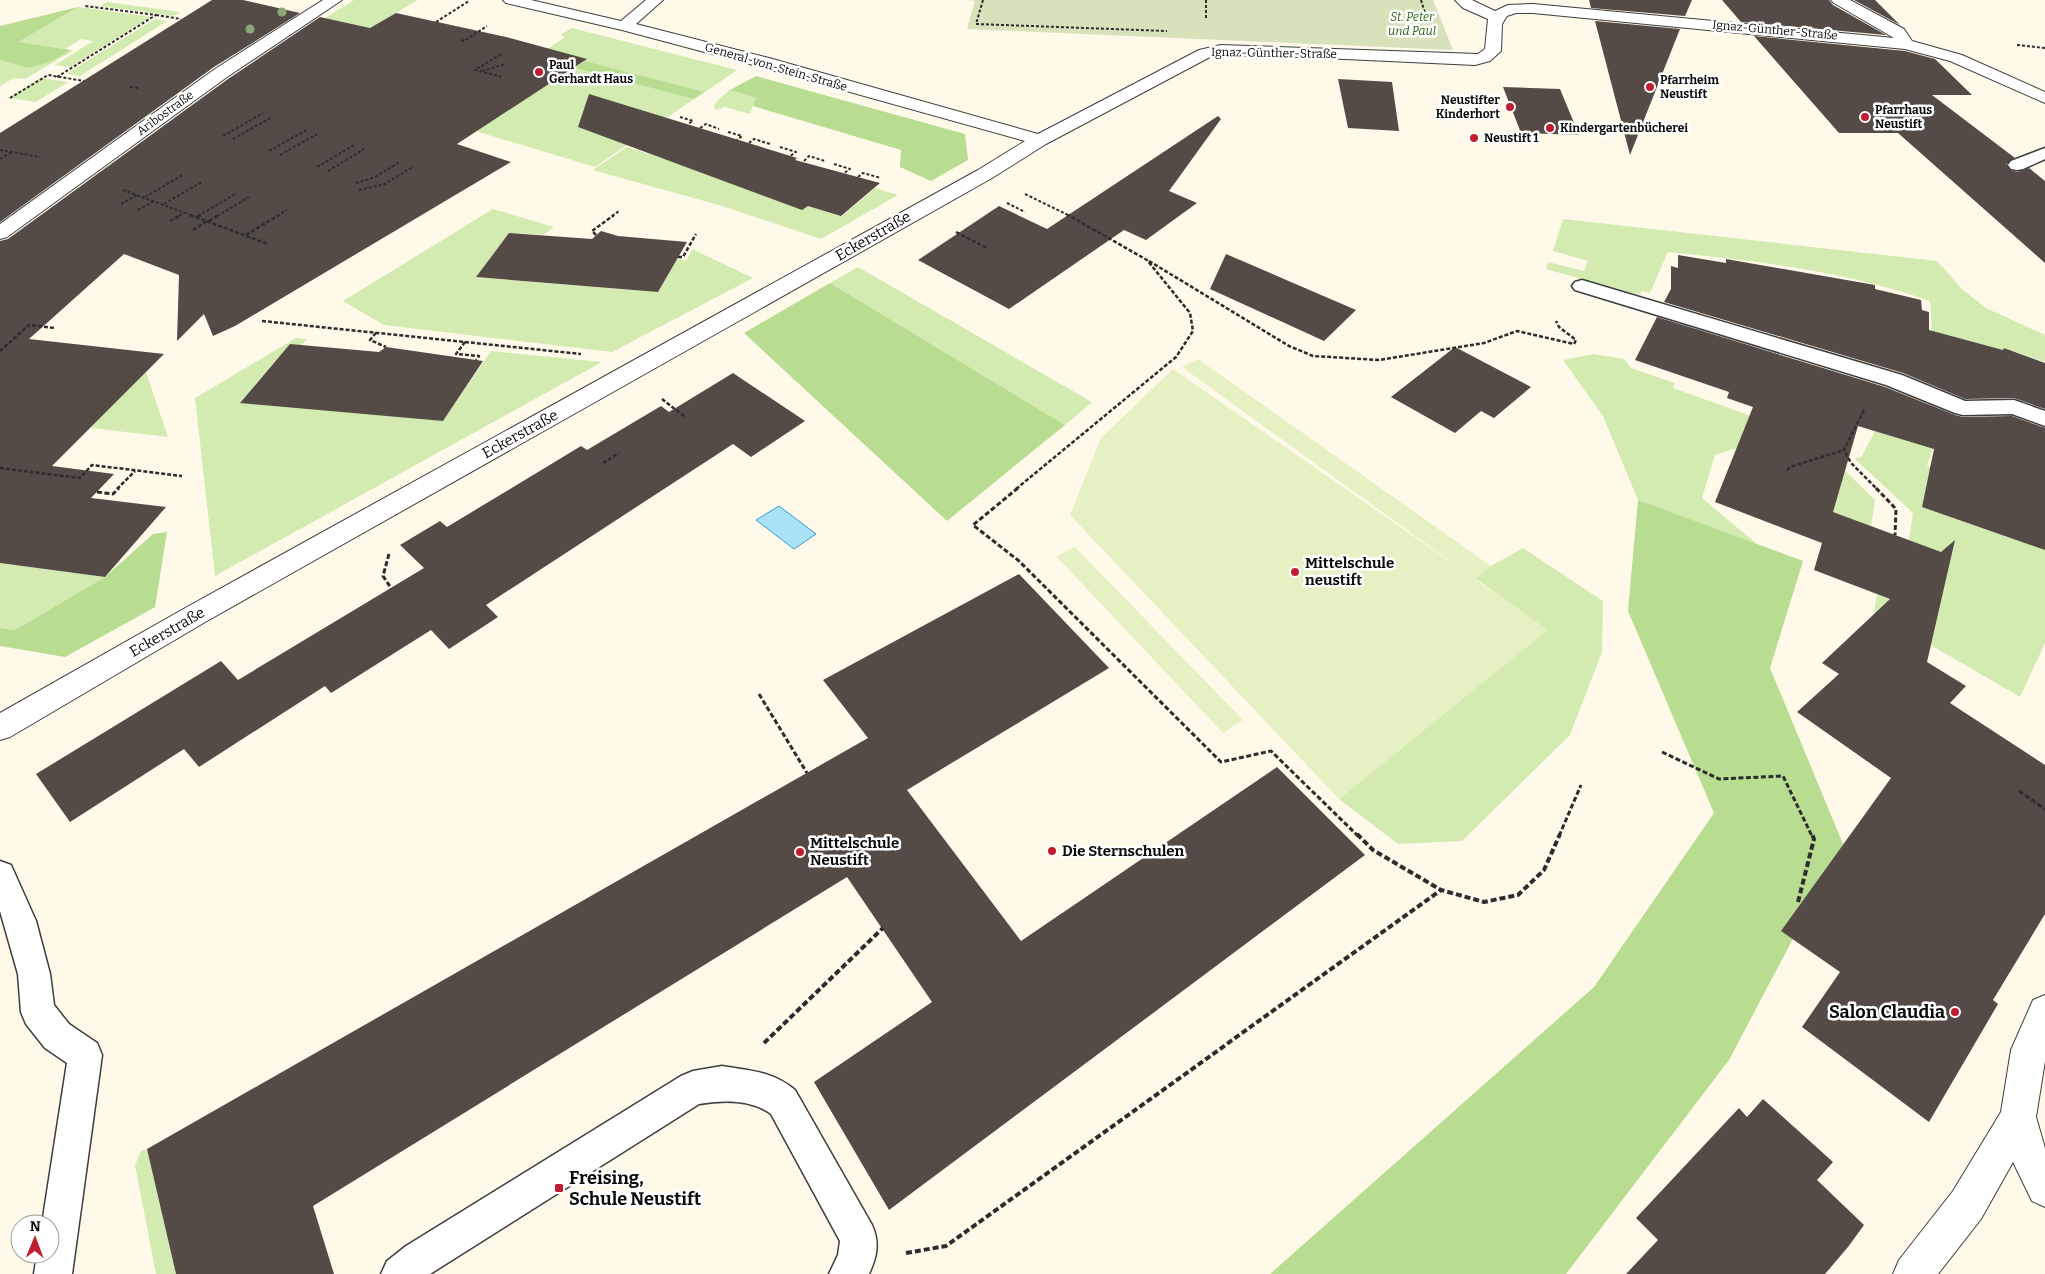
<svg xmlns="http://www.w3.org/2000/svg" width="2045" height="1274" font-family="Bitter,serif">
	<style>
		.green { fill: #d3ebb1 }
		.forest { fill: #b8dc90 }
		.cemetery { fill: #d7e1ba }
		.pitch { fill: #e5f1c3 }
		.water { fill: #abe1f9; stroke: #2e9ed3 }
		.building { fill: #544b47 }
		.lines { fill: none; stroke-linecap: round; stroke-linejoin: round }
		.service-casing { stroke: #3e3e3e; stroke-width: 3 }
		.minor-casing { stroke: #3e3e3e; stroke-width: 2 }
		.path-far3 { stroke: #2d2d2d; stroke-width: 2; stroke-dasharray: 3 2; stroke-linecap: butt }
		.path-far2 { stroke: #2d2d2d; stroke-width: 2.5; stroke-dasharray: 4 2; stroke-linecap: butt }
		.path-far1 { stroke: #2d2d2d; stroke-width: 3; stroke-dasharray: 5 2.5; stroke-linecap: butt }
		.path { stroke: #2d2d2d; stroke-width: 4; stroke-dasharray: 6 3; stroke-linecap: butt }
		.service { fill: #fff; fill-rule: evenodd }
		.minor { fill: #fff; fill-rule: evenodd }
		.tree { fill: #8ca877 }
		.poi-dot { fill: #c01d31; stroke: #fff; stroke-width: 2 }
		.labels { text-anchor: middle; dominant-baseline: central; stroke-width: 5; stroke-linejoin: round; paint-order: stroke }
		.far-park-label { font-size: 12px; font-style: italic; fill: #2e6519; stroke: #fff }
		.far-street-label { font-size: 12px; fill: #0b0b0b; stroke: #fff }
		.far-poi-label { font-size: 12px; font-weight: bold; fill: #0b0b0b; stroke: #fff; text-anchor: start }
		.street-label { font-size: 15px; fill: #0b0b0b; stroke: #fff }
		.poi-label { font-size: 15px; font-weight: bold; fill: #0b0b0b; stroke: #fff; text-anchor: start }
		.near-poi-label { font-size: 18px; font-weight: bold; fill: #0b0b0b; stroke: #fff; text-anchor: end }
	</style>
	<rect width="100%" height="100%" fill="#fff9e9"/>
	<g class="green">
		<polygon points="354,0 418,0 370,28 325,18"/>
		<polygon points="107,2 180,12 174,16 100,6"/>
		<polygon points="78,7 151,17 70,67 55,65 93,41 81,39 65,49 17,42"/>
		<polygon points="155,19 167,21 80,76 66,74"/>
		<polygon points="572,28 737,70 705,92 545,51 565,37 560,35"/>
		<polygon points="71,50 74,50 25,79 14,78 0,86 0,60 28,68 48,63"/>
		<polygon points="574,68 694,99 595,167 382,103 519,103"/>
		<polygon points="41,78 68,82 36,102 8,98"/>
		<polygon points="730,90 756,98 750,114 725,107 715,110 714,105 719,99"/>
		<polygon points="627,147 842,216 875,188 898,195 821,239 722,206 593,170"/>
		<polygon points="493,209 554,227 543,235 519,233 509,247 498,247 476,277 658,292 677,259 687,260 692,249 753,278 612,352 384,325 343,301"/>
		<path d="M1563 219 1937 261 1963 290 1986 308 2045 335V362L2005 348 2003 350 1932 331 1930 301C1846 271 1757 261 1668 252L1650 293 1642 291 1639 295 1546 269 1548 262 1584 271 1588 261 1553 251Z"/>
		<polygon points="858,267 1092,402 1065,425 830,283"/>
		<polygon points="296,338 307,339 287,362 275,361 240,402 443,421 491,351 602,362 215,576 195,398"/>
		<polygon points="1594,354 1624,359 1631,368 1675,383 1673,388 1813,438 1833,383 1811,375 1815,365 1852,379 1869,388 1850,401 1828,446 1781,458 1734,449 1715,455 1702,498 1758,545 1638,500 1603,416 1563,360"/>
		<polygon points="146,372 168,437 91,428 96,422"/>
		<polygon points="1875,431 1933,448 1927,466 1971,480 1964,522 2045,550 2045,643 2020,697 1874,612 1877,594 1937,618 1909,541 1913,513 1855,459 1862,456"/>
		<polygon points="1835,461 1875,500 1871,526 1833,512"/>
		<polygon points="1523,548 1603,601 1602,652 1570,735 1462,841 1398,844 1339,799 1547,630 1475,578 1491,566"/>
		<polygon points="0,563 105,577 15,630 0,628"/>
		<polygon points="147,1149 176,1274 156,1274 135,1165 141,1151"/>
	</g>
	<g class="forest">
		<polygon points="78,7 18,42 71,50 48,63 28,68 0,60 0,26"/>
		<polygon points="585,61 705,92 694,99 574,68"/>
		<polygon points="756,76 965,134 968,160 931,181 900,167 901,150 753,106 756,98 730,90"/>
		<polygon points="830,283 1065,425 947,521 744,333"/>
		<polygon points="1638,500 1803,561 1770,668 1843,844 1729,1060 1566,1274 1270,1274 1594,987 1714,813 1628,611"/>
		<polygon points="167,532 155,607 65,657 0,646 0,628 15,630 105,577 153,534"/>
	</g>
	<polygon class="cemetery" points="970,0 1433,0 1453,50 967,29 975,1"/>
	<g class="pitch">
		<polygon points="1198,359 1491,566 1475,579 1548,630 1339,799 1070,515 1101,438 1173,369 1468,574 1182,367"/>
		<polygon points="1075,547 1243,720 1223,733 1056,556"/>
	</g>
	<polygon class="water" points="779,506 816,534 794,549 756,520"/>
	<g class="building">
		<polygon points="212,0 243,0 300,13 214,67 0,222 0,133"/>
		<polygon points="1589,0 1692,0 1685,16 1591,8"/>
		<polygon points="1722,0 1829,0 1833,5 1886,35 1741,22"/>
		<polygon points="1854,0 1875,0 1900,25"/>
		<polygon points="396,13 506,37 587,59 457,144 511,162 235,326 213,336 204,314 177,341 179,275 124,254 29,339 164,354 52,466 114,474 91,498 166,507 105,577 0,563 0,241 8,239 228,79 320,17 370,28"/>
		<polygon points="1595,21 1680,29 1630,155"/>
		<polygon points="1754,36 1905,51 1935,59 1972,95 1932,95 2015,158 2006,164 2010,170 2017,172 2029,168 2045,181 2045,263 1898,133 1839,133"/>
		<polygon points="1338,79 1392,82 1399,131 1348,128"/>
		<polygon points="1503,87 1560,89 1579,135 1521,133"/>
		<polygon points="589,94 797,158 795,160 880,183 841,216 808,206 802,210 578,127"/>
		<polygon points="1218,116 1221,119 1169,191 1197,203 1146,240 1124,230 1009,309 918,260 999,206 1047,229"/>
		<polygon points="601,231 618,236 687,242 658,292 476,277 509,233 592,239"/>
		<polygon points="1226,254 1356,310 1324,341 1210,289"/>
		<polygon points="1678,255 1726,263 1726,259 1875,285 1875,289 1921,300 1922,310 1929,312 1929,330 2003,350 2004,348 2045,363 2045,409 2014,398 1965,399 1903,373 1664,302 1671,289 1671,266 1678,268"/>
		<polygon points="1657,317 1885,387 1955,415 1963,417 2012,416 2045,428 2045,550 1922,507 1934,449 1858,426 1833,512 1941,552 1955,540 1927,662 1966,686 1950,703 2045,765 2045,914 1993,1000 1998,1004 1929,1122 1802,1027 1840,972 1781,931 1891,778 1797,712 1839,674 1822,663 1890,599 1814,570 1822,543 1715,502 1753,407 1727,398 1729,392 1635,360"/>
		<polygon points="290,344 379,352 386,347 483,361 443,421 240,403"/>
		<polygon points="1455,347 1531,387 1494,418 1481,411 1455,433 1391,397"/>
		<polygon points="733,373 805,421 751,457 733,444 486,605 498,617 449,649 431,630 331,693 325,686 199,767 184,749 70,822 36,774 221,661 238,680 424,568 400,545 440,521 447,527 581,446 587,450 661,406 669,412"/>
		<polygon points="1019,574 1109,668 907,790 1021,941 1277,767 1365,855 889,1210 814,1082 932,1002 847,877 313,1206 334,1274 176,1274 147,1149 868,738 823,680"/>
		<polygon points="1763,1099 1833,1162 1817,1180 1864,1225 1848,1247 1825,1274 1626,1274 1658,1240 1636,1218 1739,1108 1747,1117"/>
	</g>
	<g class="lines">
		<defs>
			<g id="service">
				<polygon points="2045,148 2045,159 2023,169 2017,170 2011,169 2008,165 2011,161"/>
				<polygon points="1582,280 1902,375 1965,401 2014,400 2045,411 2045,426 2012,414 1963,415 1955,413 1886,385 1575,290 1572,286 1575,282"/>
				<polygon points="0,861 11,865 36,921 50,974 54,1005 69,1024 97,1043 102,1055 72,1274 34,1274 37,1254 50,1254 50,1224 42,1224 67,1063 45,1048 26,1024 21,1012 18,974 0,911"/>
				<path d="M722 1066C751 1071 772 1071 795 1090L872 1225C880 1243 877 1256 869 1274H829L838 1255 840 1241 771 1114C751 1099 722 1100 699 1104L430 1274H381L387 1261 406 1246 681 1076 693 1071Z"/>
			</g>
			<g id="minor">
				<polygon points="323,0 342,0 227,77 7,237 0,239 0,224 215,69"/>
				<polygon points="503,0 531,0 621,21 646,0 663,0 636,24 769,58 1038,134 1199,50 1221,45 1478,54 1485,49 1488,19 1463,8 1455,0 1472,0 1495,11 1508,5 1533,4 1894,38 1834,3 1831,0 1850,0 1904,29 1912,41 1962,55 2045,92 2045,103 1950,61 1905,49 1533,13 1516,13 1507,16 1502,24 1501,51 1490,61 1475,65 1280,56 1221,55 1210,57 1046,144 992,178 207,621 10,737 0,740 0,713 187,607 978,170 1025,141 757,66 622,30 506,3"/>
				<polygon points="2045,995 2045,1061 2036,1117 2045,1148 2045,1207 2032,1201 2013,1162 1981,1219 1938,1274 1893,1274 1899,1260 1953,1191 2001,1112 2011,1050 2033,1000"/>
			</g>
		</defs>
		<use href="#service" class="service-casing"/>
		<use href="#minor" class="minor-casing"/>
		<g class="path-far3">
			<polyline points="983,0 976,24 1167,31"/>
			<polyline points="1206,0 1206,19"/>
			<polyline points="1421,0 1428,23"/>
			<polyline points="156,15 181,19"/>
			<polyline points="436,22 469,1"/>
			<polyline points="461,40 464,41 487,26"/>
			<polyline points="2017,45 2045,48"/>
			<polyline points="501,54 475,70 503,77"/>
			<polyline points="482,71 506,64"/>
			<polyline points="57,77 156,15 85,6"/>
			<polyline points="130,87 138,88"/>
			<polyline points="10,98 48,75 84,81"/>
			<polyline points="680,117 693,121 688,124"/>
			<polyline points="700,128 706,124 719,129"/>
			<polyline points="728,132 742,136 737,140"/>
			<polyline points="223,136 263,113"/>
			<polyline points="233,139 272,117"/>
			<polyline points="749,143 754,139 770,144"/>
			<polyline points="780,147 796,152 790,156"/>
			<polyline points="0,150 40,157"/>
			<polyline points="269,151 308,129"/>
			<polyline points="280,155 319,133"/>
			<polyline points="0,159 12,152"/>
			<polyline points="804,161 809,156 825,161"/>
			<polyline points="834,164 850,169 844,173"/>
			<polyline points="317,167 354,145"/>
			<polyline points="328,171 364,149"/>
			<polyline points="858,177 863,173 881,178"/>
			<polyline points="356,183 375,177 401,161"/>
			<polyline points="123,190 193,216"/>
			<polyline points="359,190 385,184 414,166"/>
			<polyline points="1025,194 1070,216"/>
			<polyline points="145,197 183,175"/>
			<polyline points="1007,203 1025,212"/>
			<polyline points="121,204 137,195"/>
			<polyline points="164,204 202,182"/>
			<polyline points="138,210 154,201"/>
			<polyline points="179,216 184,213"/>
			<polyline points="198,216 237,193"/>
			<polyline points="217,216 249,197"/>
			<polyline points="277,216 287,210"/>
			<polyline points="612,216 619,211"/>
		</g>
		<g class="path-far2">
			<polyline points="190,215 268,244"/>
			<polyline points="197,217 201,215"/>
			<polyline points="170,221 181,215"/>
			<polyline points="209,221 219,215"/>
			<polyline points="193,230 207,221"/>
			<polyline points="956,232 987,248"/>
			<polyline points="246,235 279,215"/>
			<polyline points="596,235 592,231 614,215"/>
			<polyline points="678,257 683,257 696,234"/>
			<polyline points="1149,261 1289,346 1313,356 1379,360 1484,343 1517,331 1574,344 1576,340 1559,327 1556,321"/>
			<polyline points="262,321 581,354"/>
			<polyline points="376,333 370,340 386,347"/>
			<polyline points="465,342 456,354 479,356 476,360"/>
			<polyline points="0,351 29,325 55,328"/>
			<polyline points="662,399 685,417"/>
			<polyline points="1864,410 1844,450 1851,463 1877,489"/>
			<polyline points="603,463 619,453"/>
			<polyline points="0,468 80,478 92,465 182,476"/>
			<polyline points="1787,470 1790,467 1844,450"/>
			<polyline points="117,489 135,471"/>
			<polyline points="1016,489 1176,357 1193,331 1190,313 1147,260 1068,215"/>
		</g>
		<g class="path-far1">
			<polyline points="1018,488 973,525 1019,561 1221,762 1271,751 1358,836"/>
			<polyline points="1876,488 1896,509 1895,535"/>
			<polyline points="97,492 113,494 119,488"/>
			<polyline points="389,554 383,576 391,588"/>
			<polyline points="759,694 807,773"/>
			<polyline points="1662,752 1719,779 1783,776 1812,836"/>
			<polyline points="2019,791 2045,809"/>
			<polyline points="1559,836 1581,785"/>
		</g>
		<g class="path">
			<polyline points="1357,834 1373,850 1441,890 1484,902 1518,895 1544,870 1560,834"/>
			<polyline points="1798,902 1814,839 1812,834"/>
			<polyline points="764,1043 883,928"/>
			<polyline points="906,1253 946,1246 1441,890"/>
		</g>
		<use href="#service" class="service"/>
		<use href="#minor" class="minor"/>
	</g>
	<g class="tree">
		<circle cx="282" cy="12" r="4.5"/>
		<circle cx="250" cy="29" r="4.5"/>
	</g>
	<g class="poi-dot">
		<circle cx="539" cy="72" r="5"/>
		<circle cx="1650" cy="87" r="5"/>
		<circle cx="1510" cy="107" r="5"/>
		<circle cx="1865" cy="117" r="5"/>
		<circle cx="1550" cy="128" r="5"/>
		<circle cx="1474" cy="138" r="5"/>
		<circle cx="1295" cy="572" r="5"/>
		<circle cx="1052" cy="851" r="5"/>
		<circle cx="800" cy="852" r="5"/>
		<circle cx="1955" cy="1012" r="5"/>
		<rect x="554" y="1183" width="10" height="10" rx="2.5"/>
	</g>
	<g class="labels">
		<g class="far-park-label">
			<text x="1412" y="17">St. Peter<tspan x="1412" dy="14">und Paul</tspan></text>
		</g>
		<g class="far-street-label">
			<text transform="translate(1775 30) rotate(5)">Ignaz-Günther-Straße</text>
			<text transform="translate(1274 53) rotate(1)">Ignaz-Günther-Straße</text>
			<text transform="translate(776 67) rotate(16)">General-von-Stein-Straße</text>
			<text transform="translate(165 113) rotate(-36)">Aribostraße</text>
		</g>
		<g class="far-poi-label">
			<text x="549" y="65">Paul<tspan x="549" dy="14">Gerhardt Haus</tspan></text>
			<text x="1660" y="80">Pfarrheim<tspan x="1660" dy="14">Neustift</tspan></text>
			<text x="1500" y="100" text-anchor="end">Neustifter<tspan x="1500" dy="14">Kinderhort</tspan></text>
			<text x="1875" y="110">Pfarrhaus<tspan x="1875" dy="14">Neustift</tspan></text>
			<text x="1560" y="128">Kindergartenbücherei</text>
			<text x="1484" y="138">Neustift 1</text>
		</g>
		<g class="street-label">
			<text transform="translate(873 236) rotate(-30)">Eckerstraße</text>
			<text transform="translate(520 434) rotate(-29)">Eckerstraße</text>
			<text transform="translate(167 632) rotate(-30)">Eckerstraße</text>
		</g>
		<g class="poi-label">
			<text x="1305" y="563">Mittelschule<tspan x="1305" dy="17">neustift</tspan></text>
			<text x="810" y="843">Mittelschule<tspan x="810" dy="17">Neustift</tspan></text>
			<text x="1062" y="851">Die Sternschulen</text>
		</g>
		<g class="near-poi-label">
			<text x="1945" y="1012">Salon Claudia</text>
			<text x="569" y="1178" text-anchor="start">Freising,<tspan x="569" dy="21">Schule Neustift</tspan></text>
		</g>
	</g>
	<g transform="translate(35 1239) rotate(1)"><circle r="24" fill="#ffffff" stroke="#9d9d9d"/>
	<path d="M0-4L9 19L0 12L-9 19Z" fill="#c01d31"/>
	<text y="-8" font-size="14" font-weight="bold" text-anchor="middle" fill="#0b0b0b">N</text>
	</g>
</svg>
